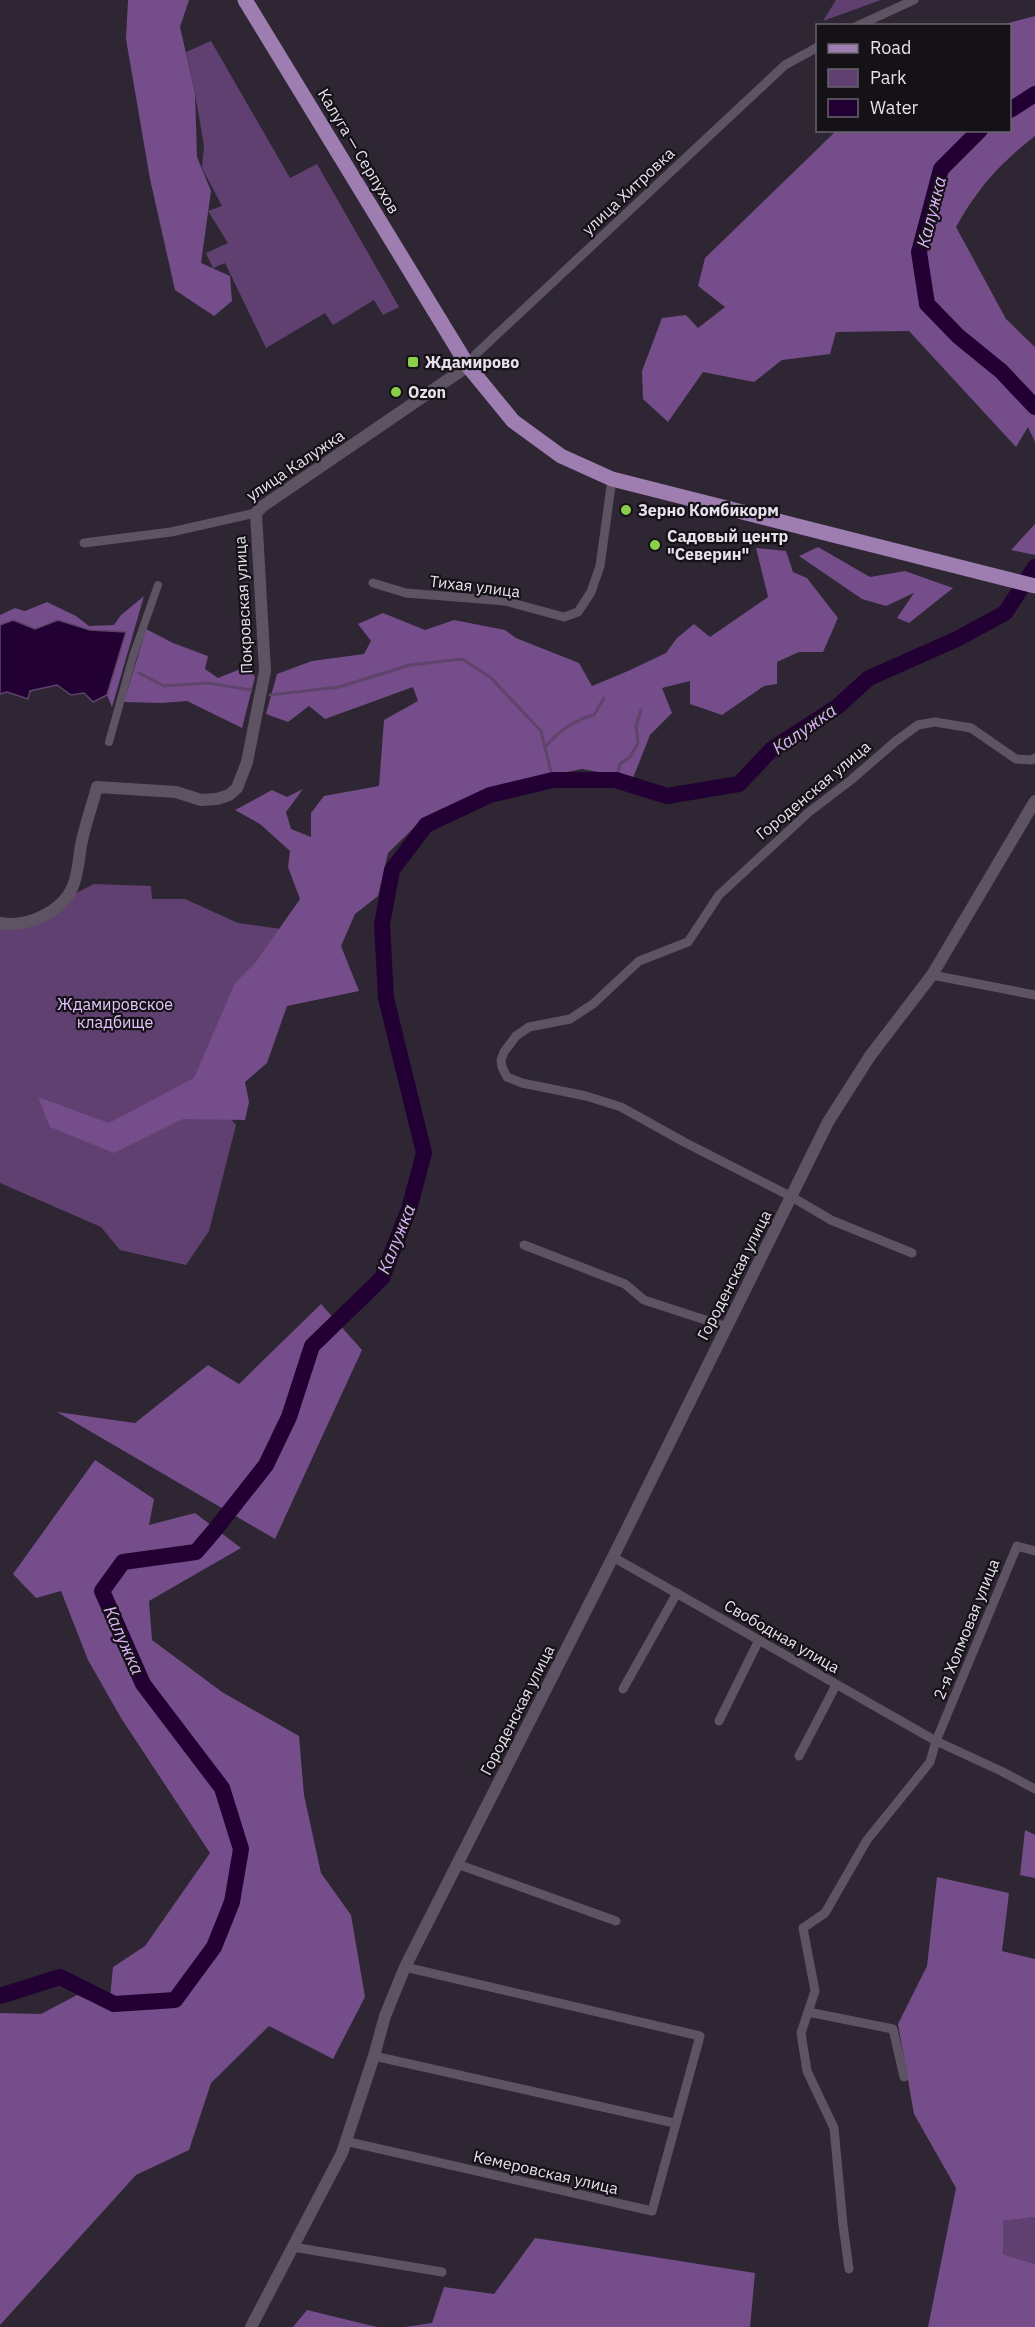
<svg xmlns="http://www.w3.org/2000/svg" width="1035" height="2327" font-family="'IBM Plex Sans',sans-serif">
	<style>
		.green { fill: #604071 }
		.forest { fill: #744d8a }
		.water { fill: #230033; stroke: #5e446a; stroke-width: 1.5 }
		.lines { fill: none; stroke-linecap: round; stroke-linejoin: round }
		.stream { stroke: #5e446a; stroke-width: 3 }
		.river { stroke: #230033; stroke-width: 16 }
		.pedestrian { stroke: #5d5362; stroke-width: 8 }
		.minor { stroke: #5d5362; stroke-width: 9 }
		.tertiary { stroke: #5d5362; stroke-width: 12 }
		.primary { stroke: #9e7eb1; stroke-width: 15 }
		.poi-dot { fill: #89cf49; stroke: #141117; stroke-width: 2 }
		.labels { text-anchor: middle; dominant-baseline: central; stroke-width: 4.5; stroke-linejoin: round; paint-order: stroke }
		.street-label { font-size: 16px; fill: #e6e1ea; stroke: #141117 }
		.poi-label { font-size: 16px; font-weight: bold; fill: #e6e1ea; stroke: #141117; text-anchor: start }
		.park-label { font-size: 16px; fill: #e5c4f9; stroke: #141117 }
		.water-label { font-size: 18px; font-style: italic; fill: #e0b4fa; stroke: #141117 }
	</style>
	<rect width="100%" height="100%" fill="#2e2633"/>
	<g class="green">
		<polygon points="836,0 881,0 823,21"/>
		<polygon points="211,41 290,178 317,164 399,307 383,315 374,300 333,325 325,313 266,348 225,263 213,268 206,253 228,243 208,211 222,206 202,168 204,146 195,93 186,52"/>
		<polygon points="94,884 151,886 152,899 185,899 238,923 281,929 206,1090 236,1125 209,1231 186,1265 120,1250 101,1227 0,1183 0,926 6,928"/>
		<polygon points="1035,2217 1035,2264 1003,2254 1003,2221"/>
	</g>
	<g class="forest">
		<polygon points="128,0 189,0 180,27 195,93 197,157 211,191 201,263 230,276 232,301 214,316 175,290 150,179 126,39"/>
		<path d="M1035 16V136C999 164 978 188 956 227L1006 319 1035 347V442L1028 427 1016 447 909 331 836 332 830 354 782 360 754 382 703 372 668 422 643 399 642 371 662 318 686 315 698 328 725 307 698 286 705 258 836 131 1010 130V26L1001 25Z"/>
		<polygon points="1035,524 1035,555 1011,550"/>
		<polygon points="818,547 870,577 905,571 953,588 909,623 897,618 914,593 886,606 862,599 799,556"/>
		<polygon points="756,548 786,551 793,572 807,578 838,618 823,652 799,652 777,662 777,684 764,686 722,715 690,704 690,681 662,688 672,713 650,735 633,778 582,769 511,783 423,819 388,853 378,896 355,914 341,946 359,991 287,1006 267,1063 245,1082 249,1102 245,1120 183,1119 114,1153 50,1127 38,1097 109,1123 194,1078 235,983 256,962 300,899 288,867 290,851 260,824 235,810 272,790 287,797 303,789 286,812 291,829 311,837 311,813 324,796 379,786 384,720 418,701 413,687 325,719 309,706 288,722 266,714 277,674 312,661 364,654 371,641 358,624 383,613 425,630 454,620 505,630 516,638 579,663 592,686 628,671 666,653 677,638 694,624 710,637 768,597"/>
		<polygon points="144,596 112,707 107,695 126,633 90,630 58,620 35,629 13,620 0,625 0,615 15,608 25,611 47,602 76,616 89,626 114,625 121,615"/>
		<polygon points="146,629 173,643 208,656 205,669 218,678 248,666 255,677 242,728 187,701 162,703 124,702"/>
		<polygon points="321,1304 362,1350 275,1539 57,1412 135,1423 208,1365 239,1384"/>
		<polygon points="95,1460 154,1499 149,1525 195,1513 241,1548 149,1601 152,1640 222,1692 299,1736 304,1795 321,1873 351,1915 365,1997 333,2059 269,2026 211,2083 189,2150 136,2175 0,2325 0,2013 41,2014 77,1995 109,2008 113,1967 145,1946 210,1853 121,1718 88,1660 61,1591 36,1598 13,1574"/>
		<polygon points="1025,1830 1035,1835 1035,1878 1020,1875"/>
		<polygon points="937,1877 1009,1893 1002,1951 1035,1959 1035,2217 1003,2221 1003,2254 1035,2264 1035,2327 928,2327 956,2188 914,2114 898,2024 927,1966"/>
		<polygon points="535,2238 755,2273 750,2327 404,2327 432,2323 444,2287 494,2294"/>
		<polygon points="307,2310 377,2327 293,2327"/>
	</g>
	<polygon class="water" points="13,620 35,629 58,620 90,630 126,632 107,695 93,702 84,693 71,695 57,685 30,691 28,699 7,692 0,694 0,625"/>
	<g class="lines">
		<g class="stream">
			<polyline points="139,673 164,686 208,683 251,690"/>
			<polyline points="270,695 339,687 410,665 462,659 490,677 541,731 553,780"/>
			<path d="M546 746C558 732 575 720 594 715L604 698"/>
			<polyline points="616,780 620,764 630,757 638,743 636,726 641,710"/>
		</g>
		<g class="river">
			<polyline points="1010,110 1035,94"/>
			<polyline points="980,130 941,169 919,252 927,304 958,336 1001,371 1035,407"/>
			<polyline points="0,1996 60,1977 114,2004 175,2000 214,1947 232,1902 241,1849 222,1788 143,1684 102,1591 123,1562 196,1552 214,1531 266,1465 289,1417 312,1346 382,1278 409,1209 424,1153 386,998 382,924 392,870 426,825 490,795 553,780 616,780 667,796 739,784 772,749 837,707 869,678 957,639 1005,613 1035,567"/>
		</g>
		<polyline class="pedestrian" points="109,742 133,656 158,585"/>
		<g class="minor">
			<polyline points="857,26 914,0"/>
			<polyline points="468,366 476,354 785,65 818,47"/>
			<polyline points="84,543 171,532 256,513"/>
			<polyline points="373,583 406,593 505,601 564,617 578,612 591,592 600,566 612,479"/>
			<polyline points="932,975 1035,995"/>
			<polyline points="524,1245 625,1284 644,1300 727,1327"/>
			<polyline points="912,1253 831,1220 792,1197 684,1142 621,1107 586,1096 522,1083 507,1077 502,1067 501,1060 504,1052 516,1036 529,1027 570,1019 593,1004 639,961 688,942 719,895 745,871 809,812 851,780 896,741 918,725 935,722 971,728 1016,759 1032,760 1035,758"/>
			<polyline points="613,1557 936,1741 1001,1771 1035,1789"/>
			<polyline points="623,1689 677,1593"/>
			<polyline points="719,1721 759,1640"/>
			<polyline points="799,1756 836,1685"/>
			<polyline points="457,1864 616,1921"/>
			<polyline points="808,2012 893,2029 904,2077"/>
			<polyline points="374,2056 674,2123"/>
			<polyline points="345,2141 652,2211 700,2036 405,1967"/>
			<polyline points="293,2247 442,2272"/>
			<polyline points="849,2269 843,2225 834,2128 807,2071 801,2033 815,1991 803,1928 825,1913 867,1840 930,1762 936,1741 1017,1546 1035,1551"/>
		</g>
		<g class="tertiary">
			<path d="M0 923C27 928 62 912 73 886 78 874 79 858 81 845 85 825 92 806 97 787L176 792 201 800 217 799 229 795 237 788 247 762 265 671 256 513 263 506 468 366"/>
			<polyline points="251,2327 342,2153 374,2056 385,2016 405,1967 613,1557 828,1122 870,1056 932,975 1035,801"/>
		</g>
		<polyline class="primary" points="245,0 468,366 513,421 561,456 612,479 1035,586"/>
	</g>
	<g class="poi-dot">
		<rect x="407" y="356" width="12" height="12" rx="3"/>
		<circle cx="396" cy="392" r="6"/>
		<circle cx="626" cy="510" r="6"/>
		<circle cx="655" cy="545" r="6"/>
	</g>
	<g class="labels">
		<g class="street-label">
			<text transform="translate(359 151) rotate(59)">Калуга — Серпухов</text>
			<text transform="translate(628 191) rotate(-43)">улица Хитровка</text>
			<text transform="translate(295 465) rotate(-34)">улица Калужка</text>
			<text transform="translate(475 586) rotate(7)">Тихая улица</text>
			<text transform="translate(243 605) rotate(-93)">Покровская улица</text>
			<text transform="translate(813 790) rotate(-40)">Городенская улица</text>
			<text transform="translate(734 1275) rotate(-63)">Городенская улица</text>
			<text transform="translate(966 1629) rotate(-68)">2-я Холмовая улица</text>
			<text transform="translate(782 1636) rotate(30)">Свободная улица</text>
			<text transform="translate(517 1710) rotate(-63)">Городенская улица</text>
			<text transform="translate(546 2172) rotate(13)">Кемеровская улица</text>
		</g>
		<g class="poi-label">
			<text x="425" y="362">Ждамирово</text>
			<text x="408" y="392">Ozon</text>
			<text x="638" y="510">Зерно Комбикорм</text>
			<text x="667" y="536">Садовый центр<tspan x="667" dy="18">"Северин"</tspan></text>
		</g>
		<g class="park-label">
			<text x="115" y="1004">Ждамировское<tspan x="115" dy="18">кладбище</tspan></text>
		</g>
		<g class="water-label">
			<text transform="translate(931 212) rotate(-76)">Калужка</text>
			<text transform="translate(804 729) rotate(-35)">Калужка</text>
			<text transform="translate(396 1239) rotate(-68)">Калужка</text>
			<text transform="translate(124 1640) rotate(66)">Калужка</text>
		</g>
	</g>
	<rect x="816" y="24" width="195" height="108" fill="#141117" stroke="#68646b" stroke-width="1.5"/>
	<rect x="828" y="44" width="30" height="9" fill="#9e7eb1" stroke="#68646b" stroke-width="1.5"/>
	<text x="870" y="54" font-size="18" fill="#e6e1ea">Road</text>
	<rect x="828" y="69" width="30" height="18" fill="#604071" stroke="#68646b" stroke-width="1.5"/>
	<text x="870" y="84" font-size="18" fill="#e6e1ea">Park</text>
	<rect x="828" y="99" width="30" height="18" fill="#230033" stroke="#68646b" stroke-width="1.5"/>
	<text x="870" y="114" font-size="18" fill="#e6e1ea">Water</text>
</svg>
